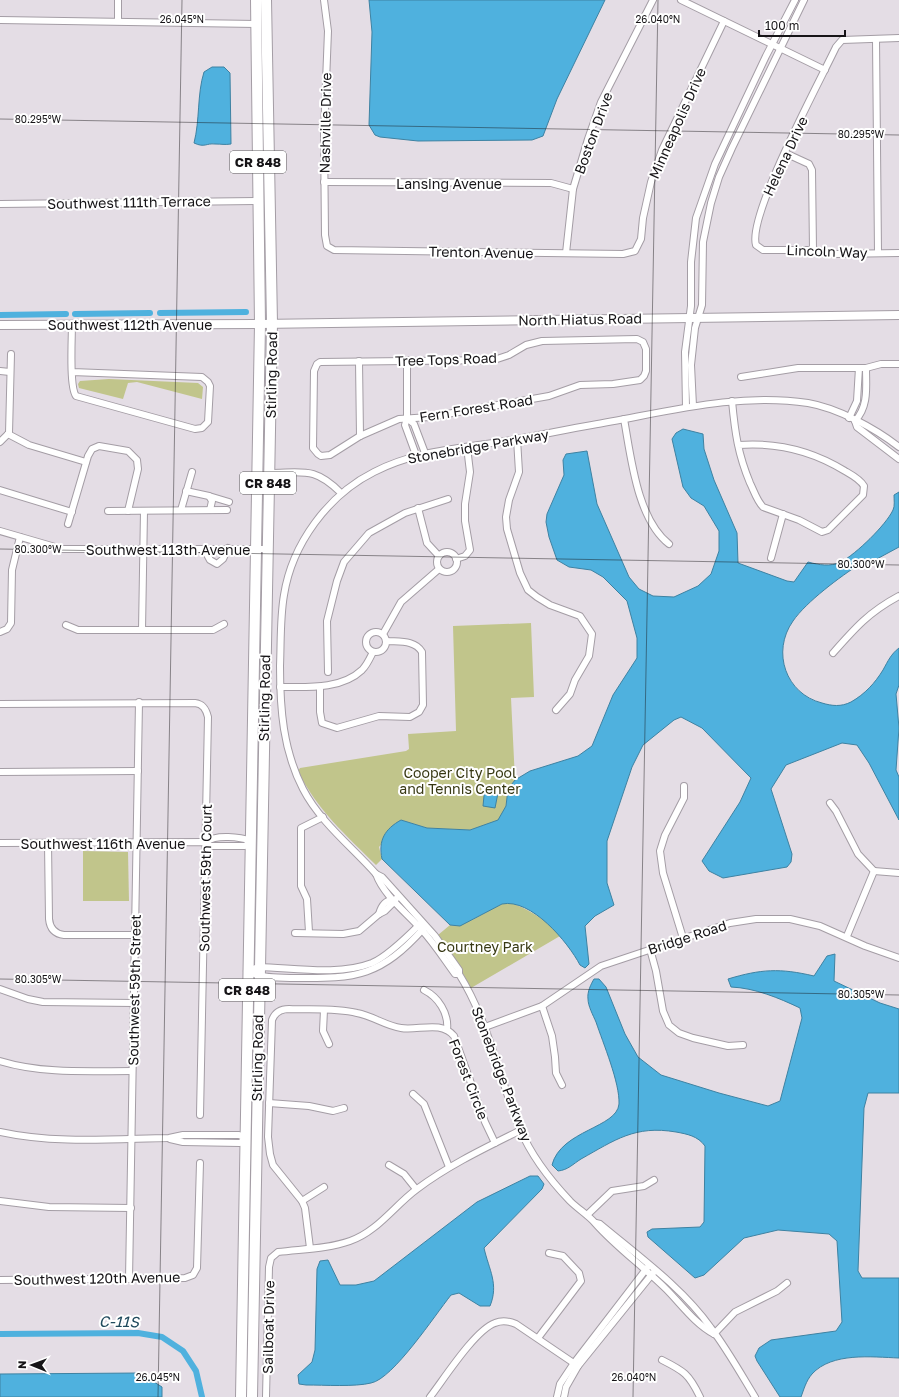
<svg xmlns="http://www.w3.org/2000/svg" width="899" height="1397" font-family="'Golos Text',sans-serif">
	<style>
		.green { fill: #c1c58b }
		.water { fill: #4fb1de; stroke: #3e82a2 }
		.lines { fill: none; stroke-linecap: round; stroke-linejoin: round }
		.canal { stroke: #4fb1de; stroke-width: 6 }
		.minor-casing { stroke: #a49da5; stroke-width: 8 }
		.tertiary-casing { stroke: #a49da5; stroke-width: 10 }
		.primary-casing { stroke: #a49da5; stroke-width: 12 }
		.minor { stroke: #fff; stroke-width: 6 }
		.tertiary { stroke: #fff; stroke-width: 8 }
		.primary { stroke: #fff; stroke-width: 10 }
		.ticks { fill: none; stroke: #161417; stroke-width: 1; stroke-opacity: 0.45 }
		.labels { text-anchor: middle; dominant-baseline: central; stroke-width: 4; stroke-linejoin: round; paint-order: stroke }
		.shield { fill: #fff; stroke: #5c5a5d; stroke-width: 1 }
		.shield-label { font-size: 13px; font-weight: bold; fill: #161417 }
		.street-label { font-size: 14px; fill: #161417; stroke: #fff }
		.park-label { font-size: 14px; fill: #373813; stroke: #fff }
		.water-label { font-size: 15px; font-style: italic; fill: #204a5d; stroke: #fff }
		.ticks-label { font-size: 10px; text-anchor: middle; fill: #161417; stroke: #fff; stroke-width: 4; stroke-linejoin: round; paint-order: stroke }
	</style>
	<rect width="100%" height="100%" fill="#e4dde5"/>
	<g class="green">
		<polygon points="109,379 198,383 203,387 202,399 137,382 128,383 123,399 79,388 78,384 80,381"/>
		<path d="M531 623 534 697 511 698 515 780 508 789 506 806 499 820 470 830 427 828 401 820 379 847 382 859 376 865C346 835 317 810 298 771L300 768 406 751 409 749 408 734 456 731 453 626Z"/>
		<polygon points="83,851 128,852 129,901 83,901"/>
		<path d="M508 902C527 908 547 920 560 936L471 988 452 954 438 935 450 925C465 929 492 906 508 902Z"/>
	</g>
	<g class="water">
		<polygon points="369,0 605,0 557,99 543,136 532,140 418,141 380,137 375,135 369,125 372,32"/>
		<path d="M212 67H224L230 73 231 144C225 145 221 144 215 144 206 143 205 148 194 143 200 120 197 94 204 72Z"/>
		<path d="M683 429 703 434 704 449 714 480 737 533 738 563 787 581 794 582 808 562C819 565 830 567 841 562 856 554 886 525 893 510 895 506 894 500 894 495L899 492V547C891 551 883 556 875 560 870 562 864 561 860 564 841 576 806 602 793 621 771 652 786 694 822 703 832 706 841 707 851 702 865 694 875 683 883 670 888 661 891 654 899 648V685L896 694 899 728 896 770 899 777V820L869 763 857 745 842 743 786 765 771 789 792 854 791 862 787 867 723 878 709 871 702 861 740 802 751 778 702 728 681 717 674 720 643 745 632 767 607 841V883L614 905 595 916 585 926 589 964 585 968 580 965C568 942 531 898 502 904L460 926 450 925 382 859C378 840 385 829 401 820L427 828 470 830 498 820 506 806 508 789 515 780 530 771 578 756 592 746 613 695 637 658V638L627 601 603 577 591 570 569 567 557 560 549 537 546 522 547 514 564 475 563 460 566 454 587 451 597 504 629 577 639 589 653 596 674 597 698 586 711 574 719 551V531L704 506 691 498 683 487 672 439 676 433Z"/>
		<polygon points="485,786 499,788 495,808 483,806"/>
		<path d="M835 954 834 981 880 1003 899 1009V1093H868L864 1108 858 1271 862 1278H899V1358C872 1357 832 1352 812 1374 806 1381 804 1389 801 1397H780L757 1361 755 1356 759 1348 771 1340 836 1331 842 1322 837 1241 829 1234 778 1230 744 1238 704 1275 695 1278 648 1237 647 1232 652 1229 700 1227 704 1222 705 1146C698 1136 687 1134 676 1132 635 1125 615 1140 581 1159 573 1164 568 1170 558 1171L552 1165C561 1130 617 1128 619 1104 620 1083 603 1043 596 1022 593 1015 588 1006 588 999 587 992 591 984 594 979H599L606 987 625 1034 638 1057 661 1075 719 1093 768 1106 780 1101 802 1018 800 1008C779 998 755 988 731 987L728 979C761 969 780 968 814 976L827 956Z"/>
		<path d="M530 1176H538L544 1184 542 1189 484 1248C489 1270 499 1284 490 1306H480L459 1293 451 1295C435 1315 393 1379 371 1383 355 1387 324 1385 306 1385L299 1384 298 1375 312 1362 315 1350 317 1269 320 1261 328 1260 340 1285H356L374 1281 477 1202Z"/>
		<polygon points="140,1373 162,1387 162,1397 0,1397 0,1374"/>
	</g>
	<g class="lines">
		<g class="canal">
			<polyline points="160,313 246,312"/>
			<polyline points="75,314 150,313"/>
			<polyline points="0,315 66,314"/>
			<polyline points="0,1334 138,1333 162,1337 183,1351 196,1371 202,1397"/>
		</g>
		<defs>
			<g id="minor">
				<polyline points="118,0 118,21"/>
				<polyline points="324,0 328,31 324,133 325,235 327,246 334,250 623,254 635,251 641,239 643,218 651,182 662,150 724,21"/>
				<polyline points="681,0 825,70"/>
				<polyline points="0,20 258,24"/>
				<path d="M899 38 842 40 836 47C820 81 747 216 756 245L763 250H813L836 254 899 253"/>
				<polyline points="876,39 878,253"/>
				<polyline points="785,153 809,164 812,170 813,250"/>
				<polyline points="324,182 551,183 573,189"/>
				<polyline points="0,204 259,201"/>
				<polyline points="566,253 573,189 588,139 601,102 653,0"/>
				<path d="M72 324C72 337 69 387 76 396L195 429 202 428 208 422 210 386 208 382 202 377 72 372"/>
				<polygon points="637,339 643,342 646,349 646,371 644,376 640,380 613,384 580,385 549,396 430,417 399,419 360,436 330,455 321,456 318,454 313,448 314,371 317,364 320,362 494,360 509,355 526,345 542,341"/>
				<polyline points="407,360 407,418 405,425 416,455"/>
				<polyline points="359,361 360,436"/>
				<polyline points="0,371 10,372"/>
				<polyline points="741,377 798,368 866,368 881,364 899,364"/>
				<path d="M732 401C735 433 738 454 750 483 754 491 757 501 763 507L799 520 822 532 828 530 863 495 864 486C860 479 852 475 845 471 811 450 777 442 738 445"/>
				<polyline points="693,406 691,365 695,328 702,305 703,242 711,203 719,177 732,148 804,0"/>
				<polyline points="686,407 685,352 691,306 691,262 696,218 715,164 766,56 795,0"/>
				<polyline points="407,418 414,424 425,453"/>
				<polyline points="849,418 857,401 859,368"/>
				<path d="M624 419C631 457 637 519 669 544"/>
				<polyline points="855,421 857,427 899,459"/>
				<path d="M855 421C869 406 866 387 866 368"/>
				<polyline points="8,434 29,445 86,462"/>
				<polyline points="517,439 519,472 509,500 506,517 507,529 520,573 528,590 537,597 550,605 580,616 592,634 589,656 575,680 570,694 556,710"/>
				<polyline points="0,442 9,433 11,354"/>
				<path d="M268 473C303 473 314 466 341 493"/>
				<polyline points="0,490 72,512"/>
				<polyline points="186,491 209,496 212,501 210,510"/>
				<polyline points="209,496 229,502"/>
				<polyline points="418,508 427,543 439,556"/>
				<polyline points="181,510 192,472"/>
				<polyline points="108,511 227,510"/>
				<polyline points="68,524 88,456 92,449 99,446 128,451 137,460 138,469 128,511"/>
				<polyline points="0,531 62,549 267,549"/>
				<polyline points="204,549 210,560 217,564 223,559 228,548"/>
				<circle cx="447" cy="562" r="10"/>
				<polyline points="771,558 783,514"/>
				<polyline points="456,559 465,556 470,550 465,521 465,504 470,472 467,447"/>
				<polyline points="66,625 78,630 213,630 224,624"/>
				<polyline points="142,630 144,511"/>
				<circle cx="376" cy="642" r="10"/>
				<polyline points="0,632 7,629 11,623 12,570 20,537"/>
				<polyline points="383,634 401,602 439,569"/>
				<path d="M833 653C855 628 869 612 899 596"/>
				<polyline points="328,672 327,621 337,581 344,562 369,533 405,513 448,499"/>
				<path d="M280 687C306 687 341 690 362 670 367 665 370 658 373 652"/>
				<path d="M320 687V712L322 723 337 728 379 716 410 717 419 712 423 705 422 652C415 640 400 642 387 641"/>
				<path d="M0 704 195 703C203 704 206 709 208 717L200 1115"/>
				<polyline points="0,772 138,771"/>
				<polyline points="830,803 836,811 858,854 874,871"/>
				<path d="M206 842C216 834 240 837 252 841"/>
				<polyline points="0,843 206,842 210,846 245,846 251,841"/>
				<path d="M48 843 49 919C50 929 55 934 64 935H136"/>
				<polyline points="874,871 899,873"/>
				<path d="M376 874 382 877 435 936 459 970V974C489 1022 499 1078 520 1129 531 1155 551 1181 570 1201 578 1209 588 1215 595 1223 616 1247 643 1266 666 1289 681 1304 695 1324 714 1334"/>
				<path d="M379 914C381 907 385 900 393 900"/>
				<polyline points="309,932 307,899 301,886 301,828 323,817"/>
				<polyline points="295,933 343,934 359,931 379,914 385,911 393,903 396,899"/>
				<polyline points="847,936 874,871"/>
				<polyline points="683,938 663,873 660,851 665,835 684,798 684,786"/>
				<polyline points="650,949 656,971 663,1011 669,1025 679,1033 693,1038 728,1046 743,1045"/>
				<path d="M247 971C263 979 278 977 295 978 357 979 381 976 424 928"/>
				<path d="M247 971 259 967C295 968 338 976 372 963 388 956 408 936 420 924"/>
				<path d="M459 974H455C444 959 434 943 421 929 406 912 384 896 376 874 352 847 320 822 303 789 283 750 280 709 280 666 281 642 280 618 284 595 292 544 328 495 374 472 418 449 468 448 517 439 542 435 567 429 592 425 663 413 736 392 808 403 838 408 876 429 899 447"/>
				<polyline points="0,989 28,999 43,1002 134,1003"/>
				<path d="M424 990C438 997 449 1013 447 1030"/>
				<polyline points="542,1006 552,1036 555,1057 556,1073 562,1085"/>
				<polyline points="324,1010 323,1031 329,1044"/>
				<polyline points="485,1027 542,1006 601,966 730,923 756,919 790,919 820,926 865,946 899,958"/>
				<path d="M0 1061C43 1074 88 1071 132 1071"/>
				<polyline points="413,1094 424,1104 449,1167"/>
				<polyline points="269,1103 309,1106 333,1111 344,1108"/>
				<path d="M0 1132C54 1144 113 1139 169 1138L183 1135H239L246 1138"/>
				<polyline points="170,1139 183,1142 240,1143 246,1138"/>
				<polyline points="389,1165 404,1174 416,1189"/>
				<polyline points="0,1201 49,1207 131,1208"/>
				<polyline points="302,1201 324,1187"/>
				<polyline points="587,1215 612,1191 644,1186 654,1180"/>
				<path d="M596 1223 600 1224C637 1255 683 1288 711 1328 727 1349 741 1374 755 1397"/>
				<path d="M310 1248 305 1208 302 1201 273 1165 270 1154 268 1137 272 1020C275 1012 281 1009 289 1009 311 1010 336 1008 357 1013 373 1016 386 1026 401 1028 418 1031 441 1020 454 1036L485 1122 495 1143"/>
				<polyline points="129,1279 139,702"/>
				<polyline points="0,1280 185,1278 193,1275 197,1268 200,1163"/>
				<polyline points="714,1334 735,1312 777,1291 787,1283"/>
				<polyline points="538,1338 581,1281 579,1273 563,1256 549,1253"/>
				<path d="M662 1360C684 1371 689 1374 700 1397"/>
				<path d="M266 1397 269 1267 271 1258 278 1252C301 1249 328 1249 350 1241 377 1232 395 1205 417 1189 449 1165 485 1148 521 1130"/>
				<path d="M430 1397C444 1379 475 1330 495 1323 502 1320 509 1321 516 1324L578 1366"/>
				<polyline points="557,1397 560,1384 574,1363 647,1268"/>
				<polyline points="564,1397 566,1387 578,1366 653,1273"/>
			</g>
			<polyline id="tertiary" points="0,325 260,324 899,315"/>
			<g id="primary">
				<polyline points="241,1397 260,324 256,0"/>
				<polyline points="252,1397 272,323 266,0"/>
			</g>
		</defs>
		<use href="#minor" class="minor-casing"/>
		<use href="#tertiary" class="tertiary-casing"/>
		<use href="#primary" class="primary-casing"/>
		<use href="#minor" class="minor"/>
		<use href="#tertiary" class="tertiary"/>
		<use href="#primary" class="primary"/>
	</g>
	<path class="ticks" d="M0 119 899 135M0 549 899 565M0 979 899 995M158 1397 182 0M633 1397 658 0"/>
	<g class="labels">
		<g class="shield">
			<rect x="230" y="151" width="56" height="22" rx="3"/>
			<rect x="240" y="472" width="56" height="22" rx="3"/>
			<rect x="219" y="979" width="56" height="22" rx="3"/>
		</g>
		<g class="shield-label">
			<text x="258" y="162">CR 848</text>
			<text x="268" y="483">CR 848</text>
			<text x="247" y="990">CR 848</text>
		</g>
		<g class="street-label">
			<text transform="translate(325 123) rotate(-89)">Nashville Drive</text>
			<text transform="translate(677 123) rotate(-66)">Minneapolis Drive</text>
			<text transform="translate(593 133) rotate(-70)">Boston Drive</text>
			<text transform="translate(785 156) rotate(-65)">Helena Drive</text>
			<text x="449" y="183">Lansing Avenue</text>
			<text transform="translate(129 202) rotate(-1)">Southwest 111th Terrace</text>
			<text transform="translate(827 251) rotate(2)">Lincoln Way</text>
			<text transform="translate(481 252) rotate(1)">Trenton Avenue</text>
			<text transform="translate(580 319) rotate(-1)">North Hiatus Road</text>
			<text x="130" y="324">Southwest 112th Avenue</text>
			<text transform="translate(446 359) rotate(-2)">Tree Tops Road</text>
			<text transform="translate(271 375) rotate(-89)">Stirling Road</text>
			<text transform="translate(476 408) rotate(-9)">Fern Forest Road</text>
			<text transform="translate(478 446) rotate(-10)">Stonebridge Parkway</text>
			<text x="168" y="549">Southwest 113th Avenue</text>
			<text transform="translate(264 698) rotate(-89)">Stirling Road</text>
			<text x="103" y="843">Southwest 116th Avenue</text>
			<text transform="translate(205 878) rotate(-89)">Southwest 59th Court</text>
			<text transform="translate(687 937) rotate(-18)">Bridge Road</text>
			<text transform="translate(134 990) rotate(-89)">Southwest 59th Street</text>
			<text transform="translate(257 1058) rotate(-89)">Stirling Road</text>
			<text transform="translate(502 1074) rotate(69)">Stonebridge Parkway</text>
			<text transform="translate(469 1079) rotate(69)">Forest Circle</text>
			<text transform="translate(97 1278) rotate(-1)">Southwest 120th Avenue</text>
			<text transform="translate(268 1327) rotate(-89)">Sailboat Drive</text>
		</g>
		<g class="park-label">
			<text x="460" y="772">Cooper City Pool<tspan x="460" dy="16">and Tennis Center</tspan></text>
			<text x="485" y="946">Courtney Park</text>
		</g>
		<g class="water-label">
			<text transform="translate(119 1321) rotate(1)">C-11S</text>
		</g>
	</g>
	<g class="ticks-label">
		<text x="182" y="23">26.045°N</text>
		<text x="658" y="23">26.040°N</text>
		<text x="38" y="123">80.295°W</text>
		<text x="861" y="138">80.295°W</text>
		<text x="38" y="553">80.300°W</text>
		<text x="861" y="568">80.300°W</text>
		<text x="38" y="983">80.305°W</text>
		<text x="861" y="998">80.305°W</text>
		<text x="158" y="1381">26.045°N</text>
		<text x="634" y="1381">26.040°N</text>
	</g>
	<g transform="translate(32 1365) rotate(271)" stroke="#ffffff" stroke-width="3" paint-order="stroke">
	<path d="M0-3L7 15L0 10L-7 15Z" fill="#161417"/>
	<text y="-6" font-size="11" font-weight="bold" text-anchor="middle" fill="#161417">N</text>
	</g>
	<path d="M759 30v6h86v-6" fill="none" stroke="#161417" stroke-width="2"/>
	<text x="765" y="30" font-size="12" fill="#161417" stroke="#ffffff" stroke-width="3" paint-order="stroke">100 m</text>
</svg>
